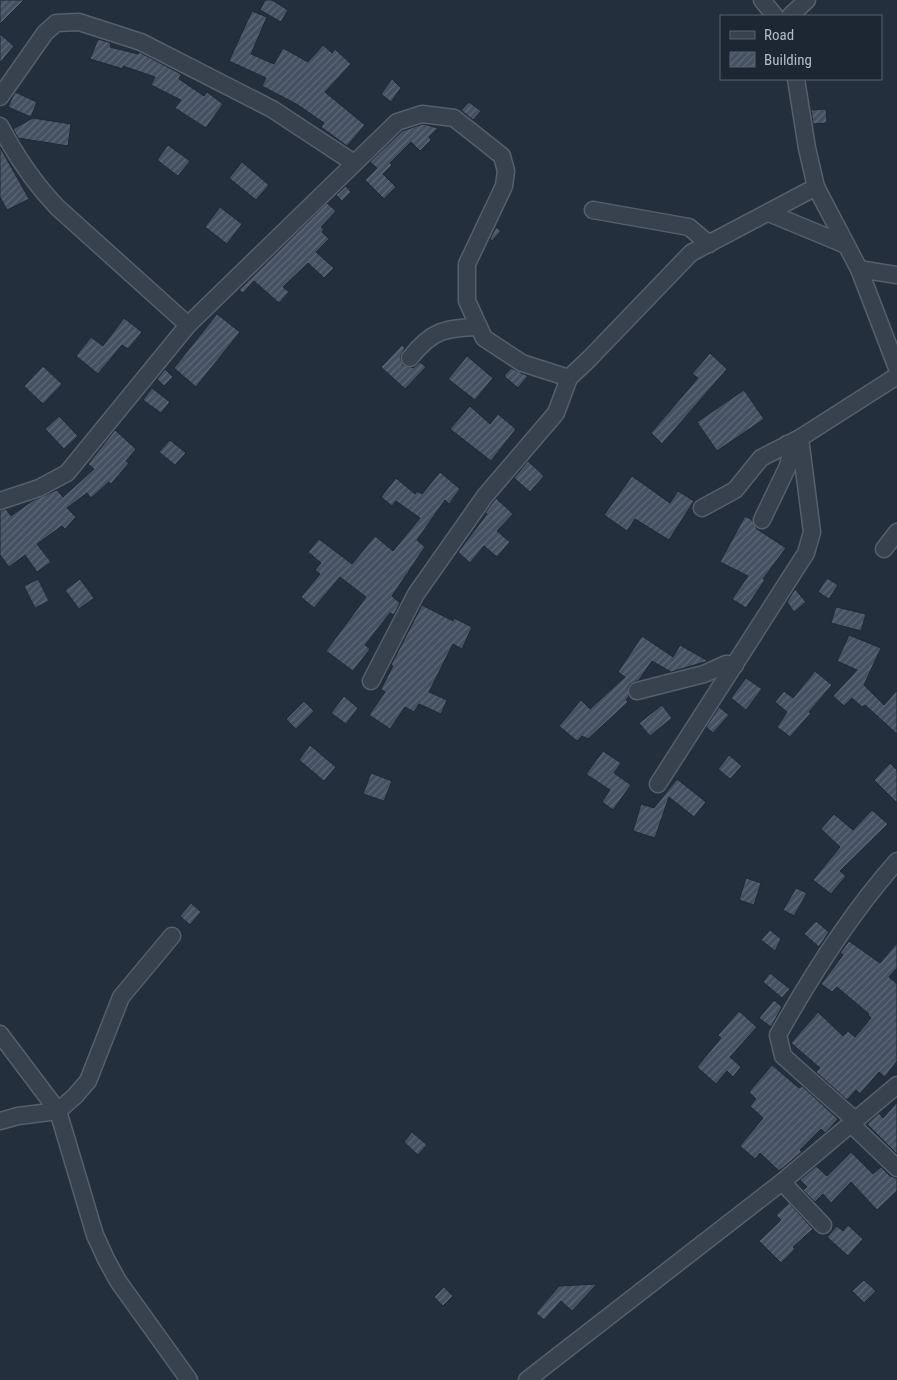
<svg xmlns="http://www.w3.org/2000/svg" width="897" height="1380" font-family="'Roboto Condensed',sans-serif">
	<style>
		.building { fill: url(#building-hatch); stroke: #1f2835 }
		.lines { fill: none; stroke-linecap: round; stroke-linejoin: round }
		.minor-casing { stroke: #565f6c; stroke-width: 19 }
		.minor { stroke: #38414e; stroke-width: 16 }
	</style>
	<defs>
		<pattern id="building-hatch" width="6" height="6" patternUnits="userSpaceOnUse" patternTransform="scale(1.25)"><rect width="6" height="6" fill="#455162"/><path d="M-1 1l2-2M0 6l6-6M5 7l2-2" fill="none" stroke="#5d6877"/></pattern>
	</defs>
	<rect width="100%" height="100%" fill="#242f3e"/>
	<g class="building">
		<polygon points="0,0 24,0 0,24"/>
		<polygon points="265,0 272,0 288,10 281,22 260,10"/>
		<polygon points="252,11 267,17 251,54 274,64 283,48 308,62 323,45 332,53 335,49 351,64 325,92 365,125 347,146 321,127 324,123 298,105 262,86 266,78 229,61"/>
		<polygon points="0,34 14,46 0,63"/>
		<polygon points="98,39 111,43 110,47 138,54 139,52 181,74 179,79 204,96 207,92 223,104 206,128 175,108 181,100 151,85 155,77 123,66 123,69 90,59"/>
		<polygon points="392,79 401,88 391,102 381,94"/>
		<polygon points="15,92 37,102 31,117 8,107"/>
		<polygon points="469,102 481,111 473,120 461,110"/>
		<polygon points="826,109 827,123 813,124 811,110"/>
		<polygon points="33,118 71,124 68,146 18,138 13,129"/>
		<polygon points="423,124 438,128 429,137 431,140 420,151 411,142 390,163 392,165 383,174 396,187 384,199 365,180 377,168 370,162 402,131"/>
		<polygon points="168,145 190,161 178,176 157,160"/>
		<polygon points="0,147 29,199 7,210 0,197"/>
		<polygon points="242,162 269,185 256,200 229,178"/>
		<polygon points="346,186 351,192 342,201 336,195"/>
		<polygon points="327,203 336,211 321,227 324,229 322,232 329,239 316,252 334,268 324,278 308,263 283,287 289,292 279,303 254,281 243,293 239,290"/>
		<polygon points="220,207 242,224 227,244 205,227"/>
		<polygon points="496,227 501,231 492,241 490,239"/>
		<polygon points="217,314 240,332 196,387 174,368"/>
		<polygon points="124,318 142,332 128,349 122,345 98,374 76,356 91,337 103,346"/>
		<polygon points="402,345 405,348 400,357 403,365 413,368 420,362 426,367 405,389 381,367"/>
		<polygon points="710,353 727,369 662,444 651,433 698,378 692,374"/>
		<polygon points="467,356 493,378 475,400 448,379"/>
		<polygon points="43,366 62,384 43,404 24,386"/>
		<polygon points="511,368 528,376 518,388 504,376"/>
		<polygon points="165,369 173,377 164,386 157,379"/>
		<polygon points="152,388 170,402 161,413 143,400"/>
		<polygon points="744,390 764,419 717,451 697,422"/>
		<polygon points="470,406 490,424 498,414 516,429 491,461 450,429"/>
		<polygon points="59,416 78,436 64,449 45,429"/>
		<polygon points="115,430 136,449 126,461 129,463 111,484 109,482 91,498 87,493 67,508 76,517 65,529 62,526 37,544 51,562 37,572 25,555 9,567 0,555 0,511 6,509 11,516 32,501 57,490 63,497 94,469 88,464"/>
		<polygon points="170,440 186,453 175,465 159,452"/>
		<polygon points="528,461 544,476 530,492 514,478"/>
		<polygon points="440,472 460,489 449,504 445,500 417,540 425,547 392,596 400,603 394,615 390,613 365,645 370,649 353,671 326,651 366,597 340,577 314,608 301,597 320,574 315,570 321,563 308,552 319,539 352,564 375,536 393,551 420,518 396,501 392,506 381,497 396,478 415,494 417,491 422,494"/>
		<polygon points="632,476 670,503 678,491 694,501 669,540 635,519 627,531 604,515"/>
		<polygon points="496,498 513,514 497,531 510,542 497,557 484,546 470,563 458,552 487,514 485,513"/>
		<polygon points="745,516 752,520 757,529 786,548 763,579 765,580 746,608 732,599 748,576 720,562"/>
		<polygon points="827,578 838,585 829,599 818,592"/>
		<polygon points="38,579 49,601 35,608 24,586"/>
		<polygon points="80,579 94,598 79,609 65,590"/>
		<polygon points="795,589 806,602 794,612 787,602"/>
		<polygon points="422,605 453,621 454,618 472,627 462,649 453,644 429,692 447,700 441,714 419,704 414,712 405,707 390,729 369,715 385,692 381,689 393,666 391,665"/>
		<polygon points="836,607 866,614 861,631 831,623"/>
		<polygon points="849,635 881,648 864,685 884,705 897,690 897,734 865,705 862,707 852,698 844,706 833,696 857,670 837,661"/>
		<polygon points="642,636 673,657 680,645 708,661 671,672 652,661 639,680 630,684 628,688 629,696 626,700 628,702 588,739 582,736 577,741 559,726 581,700 590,709 625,677 618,672"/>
		<polygon points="815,671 832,685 809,712 811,713 790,737 777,727 787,712 775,702 784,691 793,698"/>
		<polygon points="746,678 762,689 746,710 731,698"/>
		<polygon points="344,696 358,708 346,724 331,713"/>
		<polygon points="304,701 314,711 296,729 286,719"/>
		<polygon points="662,705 672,718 650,736 639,723"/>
		<polygon points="719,707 729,715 713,733 706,727"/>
		<polygon points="310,745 336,767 324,781 299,760"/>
		<polygon points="603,751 621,763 614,773 631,785 613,810 602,802 610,790 586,774"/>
		<polygon points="729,755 742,766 730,779 718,769"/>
		<polygon points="890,763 897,770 897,803 874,780"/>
		<polygon points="371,773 392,781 384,801 363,794"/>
		<polygon points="677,779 706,802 694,817 669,797 655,838 633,831 641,804 654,808"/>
		<polygon points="872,810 888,824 840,871 846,876 831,894 813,880 840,847 821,829 834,814 853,830"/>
		<polygon points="746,878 761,883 754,905 739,900"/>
		<polygon points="796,888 807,893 794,916 783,910"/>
		<polygon points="191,903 201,912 190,925 180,916"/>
		<polygon points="816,921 829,932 819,947 804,934"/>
		<polygon points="770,930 781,939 775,951 761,940"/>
		<polygon points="849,941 880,963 897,943 897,968 889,977 897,984 897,1061 885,1077 879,1072 860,1094 856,1090 847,1100 816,1072 820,1068 791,1043 818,1012 843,1036 848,1031 855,1037 871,1018 868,1015 869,1014 837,987 832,992 821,984 843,955 840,953"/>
		<polygon points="770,973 790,989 782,998 763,982"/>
		<polygon points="774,1000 782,1007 771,1027 759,1018"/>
		<polygon points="739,1011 757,1027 730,1057 741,1067 733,1077 727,1071 716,1084 697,1067 721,1038 718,1035"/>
		<polygon points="772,1065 799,1088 802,1086 838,1119 825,1133 821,1129 800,1150 802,1152 779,1171 760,1153 755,1159 740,1146 763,1118 750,1106 756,1099 749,1092"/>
		<polygon points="897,1102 897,1154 867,1124 879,1113 883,1118"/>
		<polygon points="412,1132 427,1145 418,1155 404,1142"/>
		<polygon points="851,1152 873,1174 881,1167 890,1176 897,1178 897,1191 877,1210 851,1182 831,1203 823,1194 815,1202 803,1190 807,1187 800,1180 816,1166 827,1176"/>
		<polygon points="789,1203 813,1229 793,1247 795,1249 781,1263 759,1241 781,1220 776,1215"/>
		<polygon points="848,1225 863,1239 848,1256 827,1237 837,1226 843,1231"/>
		<polygon points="864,1280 876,1291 864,1303 852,1291"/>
		<polygon points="597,1284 572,1311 561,1301 544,1320 536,1313 559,1286"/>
		<polygon points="444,1287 453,1296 443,1306 434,1297"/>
	</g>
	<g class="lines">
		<defs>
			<g id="minor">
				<polyline points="762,0 775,16"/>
				<polyline points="790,16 807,0"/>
				<polyline points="796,79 807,148 816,187 859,269 897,368"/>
				<polyline points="0,97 45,33 56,23 79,22 141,42 272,109 354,163"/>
				<path d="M0 126C16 156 33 182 57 207L188 325"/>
				<polyline points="593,210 689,227 709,244"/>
				<polyline points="769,213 846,245"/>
				<polyline points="859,269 897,275"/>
				<path d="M410 358C432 330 445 328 479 327"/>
				<polyline points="0,501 39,488 67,473 188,325 397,122 422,114 454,118 502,156 506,171 504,186 467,264 467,301 484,338 522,363 569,378 590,358 691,253 816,187"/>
				<polyline points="702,508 735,490 761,458 800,438"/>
				<polyline points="762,520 788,466 790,457 787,444"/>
				<polyline points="884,549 897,532"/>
				<polyline points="371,681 416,594 485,496 556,413 569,378"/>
				<polyline points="637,691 704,674 726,664 735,665"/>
				<polyline points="658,784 806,553 812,532 800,438 897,376"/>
				<polyline points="0,1034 58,1111 95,1235 106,1259 118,1281 189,1380"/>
				<polyline points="0,1121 18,1116 58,1111 75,1096 88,1081 121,997 172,936"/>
				<path d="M856 1121 783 1056 778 1035C812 974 851 913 897 861"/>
				<polyline points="852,1125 897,1168"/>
				<polyline points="782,1182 823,1225"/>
				<polyline points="527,1380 782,1182 897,1085"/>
			</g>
		</defs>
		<use href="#minor" class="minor-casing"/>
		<use href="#minor" class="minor"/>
	</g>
	<rect x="720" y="15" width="162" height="65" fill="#1d2633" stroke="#59626f"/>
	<rect x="730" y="31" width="25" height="8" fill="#38414e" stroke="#59626f"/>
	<text x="764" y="40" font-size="15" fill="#b4bcc9">Road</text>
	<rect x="730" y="52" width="25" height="15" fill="url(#building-hatch)" stroke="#59626f"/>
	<text x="764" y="65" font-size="15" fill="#b4bcc9">Building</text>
</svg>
